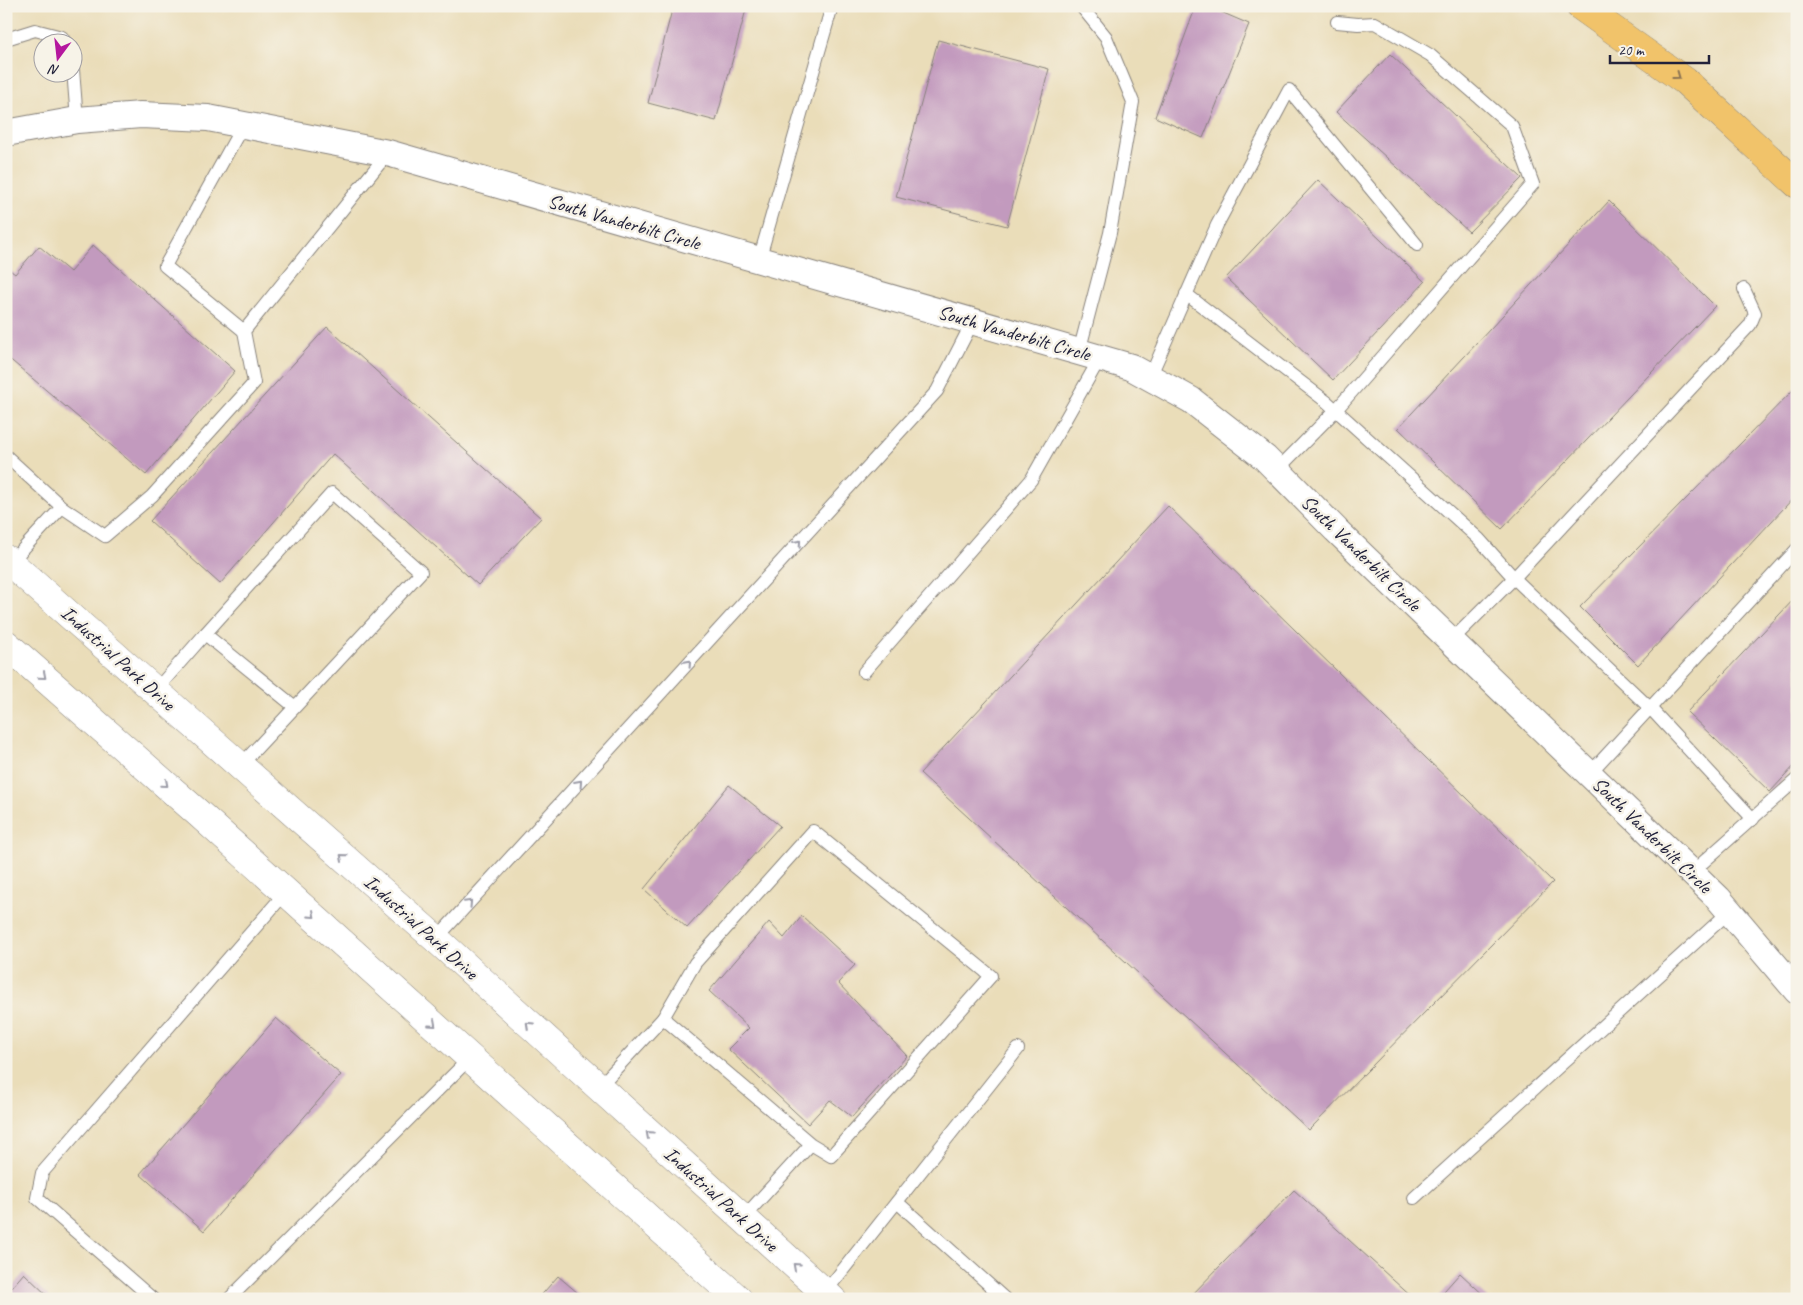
<svg xmlns="http://www.w3.org/2000/svg" width="1803" height="1305" font-family="Caveat,sans-serif">
	<style>
		.building { fill: #c29abe }
		.lines { fill: none; stroke-linecap: round; stroke-linejoin: round }
		.service-casing { stroke: #86807a; stroke-width: 14 }
		.minor-casing { stroke: #86807a; stroke-width: 28 }
		.tertiary-casing { stroke: #86807a; stroke-width: 29 }
		.motorway-casing { stroke: #86807a; stroke-width: 29 }
		.service { stroke: #fff; stroke-width: 12 }
		.minor { stroke: #fff; stroke-width: 26 }
		.tertiary { stroke: #fff; stroke-width: 28 }
		.motorway { stroke: #f1c36a; stroke-width: 28 }
		.oneway { stroke: #8a7252 }
		.oneway2 { stroke: #9c9ca7 }
		.labels { text-anchor: middle; dominant-baseline: central; stroke-width: 5; stroke-linejoin: round; paint-order: stroke }
		.street-label { font-size: 20px; fill: #22223b; stroke: #f7f3e8 }
	</style>
	<rect width="100%" height="100%" fill="#f7f3e8"/>
	<filter id="ink" filterUnits="userSpaceOnUse"><feTurbulence type="fractalNoise" baseFrequency=".02" numOctaves="2"/><feDisplacementMap in="SourceGraphic" scale="10" xChannelSelector="R" yChannelSelector="G"/><feConvolveMatrix kernelMatrix="1 2 1 2 8 2 1 2 1" color-interpolation-filters="sRGB"/></filter>
	<filter id="wash" filterUnits="userSpaceOnUse"><feTurbulence type="fractalNoise" baseFrequency=".0096" numOctaves="4" result="noise"/><feDisplacementMap in="SourceGraphic" scale="20" xChannelSelector="R" yChannelSelector="G"/><feGaussianBlur stdDeviation="1.12" result="paint"/><feColorMatrix in="noise" values="0 0 0 0 0 0 0 0 0 0 0 0 0 0 0 0 0 1.4 0 .05"/><feComposite in="paint" operator="in"/></filter>
	<g filter="url(#wash)">
		<rect width="100%" height="100%" fill="#eaddb9"/>
		<g id="blocks">
			<g class="building">
				<polygon points="673,6 747,6 716,121 648,103"/>
				<polygon points="1196,6 1207,6 1249,24 1203,138 1155,117"/>
				<polygon points="938,40 1049,69 1007,226 896,197"/>
				<polygon points="1390,54 1522,178 1469,232 1336,112"/>
				<polygon points="1318,180 1425,282 1333,380 1226,278"/>
				<polygon points="1609,201 1715,306 1502,529 1398,428"/>
				<polygon points="93,245 235,371 146,475 6,356 6,267 15,274 39,246 70,272"/>
				<polygon points="327,327 541,518 478,585 333,454 220,584 150,521"/>
				<polygon points="1797,386 1797,494 1638,665 1580,607"/>
				<polygon points="1168,506 1553,882 1309,1130 920,773"/>
				<polygon points="1797,596 1797,763 1770,792 1687,712"/>
				<polygon points="729,785 780,826 687,928 644,889"/>
				<polygon points="802,916 855,965 838,983 907,1056 852,1117 830,1100 808,1124 728,1049 749,1028 709,991 769,922 784,938"/>
				<polygon points="276,1018 341,1075 204,1231 140,1174"/>
				<polygon points="1294,1190 1414,1299 1188,1299"/>
				<polygon points="24,1273 51,1299 6,1299 6,1294"/>
				<polygon points="1460,1273 1488,1299 1437,1299"/>
				<polygon points="558,1276 585,1299 538,1299"/>
			</g>
		</g>
	</g>
	<g filter="url(#ink)">
		<use href="#blocks" fill-opacity="0" stroke="#86807a" stroke-width="1"/>
		<g class="lines">
			<defs>
				<g id="service">
					<polyline points="6,39 35,30 62,37 65,42"/>
					<polyline points="72,57 77,120"/>
					<polyline points="243,125 165,266 244,331"/>
					<polyline points="759,260 832,6"/>
					<polyline points="1186,294 1327,402 1479,539 1514,578 1651,709 1753,819"/>
					<polyline points="1079,352 1110,233 1133,102 1106,37 1081,6"/>
					<polyline points="1150,377 1217,225 1289,90 1417,245"/>
					<polyline points="6,456 62,507"/>
					<polyline points="1277,470 1336,410 1533,184 1512,126 1430,55 1375,23 1358,24 1337,22"/>
					<polyline points="9,564 62,507 105,536 152,496 254,383 244,331 388,153"/>
					<polyline points="1451,641 1514,578 1750,325 1755,313 1744,289"/>
					<polyline points="864,672 1031,480 1100,358"/>
					<polyline points="155,691 205,634"/>
					<polyline points="240,766 421,572 332,493 205,634 295,707"/>
					<polyline points="1589,774 1797,549"/>
					<polyline points="1691,873 1797,779"/>
					<polyline points="436,939 937,391 973,321"/>
					<polyline points="598,1088 663,1018"/>
					<polyline points="1414,1198 1729,912"/>
					<polyline points="897,1202 1005,1299"/>
					<polyline points="743,1218 811,1144 663,1018 695,963 813,831 991,976 831,1156 811,1144"/>
					<polyline points="823,1295 1018,1049"/>
					<polyline points="153,1299 37,1198 42,1173 286,892"/>
					<polyline points="229,1299 470,1058"/>
				</g>
				<polyline id="minor" points="6,133 77,120 141,115 208,118 388,153 1131,367 1191,400 1265,458 1336,530 1718,898 1797,991"/>
				<g id="tertiary">
					<polyline points="6,559 436,939 832,1299"/>
					<polyline points="6,644 198,813 738,1299"/>
				</g>
				<polyline id="motorway" points="1580,6 1685,81 1797,184"/>
			</defs>
			<use href="#service" class="service-casing"/>
			<use href="#minor" class="minor-casing"/>
			<use href="#tertiary" class="tertiary-casing"/>
			<use href="#motorway" class="motorway-casing"/>
			<use href="#service" class="service"/>
			<use href="#minor" class="minor"/>
			<use href="#tertiary" class="tertiary"/>
			<use href="#motorway" class="motorway"/>
		</g>
		<defs><path id="oneway-chevron" d="M-2-3.5L2.5 0L-2 3.5" fill="none" stroke-width="1.6" stroke-linecap="round" stroke-linejoin="round" transform="scale(1.25)"/></defs>
		<use class="oneway" href="#oneway-chevron" transform="translate(1677 76) rotate(36)"/>
		<g class="oneway2">
			<use href="#oneway-chevron" transform="translate(798 543) rotate(-48)"/>
			<use href="#oneway-chevron" transform="translate(688 663) rotate(-48)"/>
			<use href="#oneway-chevron" transform="translate(43 676) rotate(41)"/>
			<use href="#oneway-chevron" transform="translate(579 783) rotate(-48)"/>
			<use href="#oneway-chevron" transform="translate(165 784) rotate(41)"/>
			<use href="#oneway-chevron" transform="translate(343 857) rotate(-139)"/>
			<use href="#oneway-chevron" transform="translate(469 903) rotate(-47)"/>
			<use href="#oneway-chevron" transform="translate(312 915) rotate(42)"/>
			<use href="#oneway-chevron" transform="translate(433 1024) rotate(42)"/>
			<use href="#oneway-chevron" transform="translate(529 1025) rotate(-137)"/>
			<use href="#oneway-chevron" transform="translate(649 1134) rotate(-138)"/>
			<use href="#oneway-chevron" transform="translate(796 1266) rotate(-138)"/>
		</g>
	</g>
	<g class="labels">
		<g class="street-label">
			<text transform="translate(624 222) rotate(16)">South Vanderbilt Circle</text>
			<text transform="translate(1014 333) rotate(16)">South Vanderbilt Circle</text>
			<text transform="translate(1361 553) rotate(44)">South Vanderbilt Circle</text>
			<text transform="translate(118 658) rotate(42)">Industrial Park Drive</text>
			<text transform="translate(1652 835) rotate(44)">South Vanderbilt Circle</text>
			<text transform="translate(421 927) rotate(42)">Industrial Park Drive</text>
			<text transform="translate(721 1199) rotate(42)">Industrial Park Drive</text>
		</g>
	</g>
	<rect width="1803" height="1305" fill="none" stroke="#f7f3e8" stroke-width="25"/>
	<g transform="translate(58 58) rotate(195)"><circle r="24" fill="#f7f3e8" stroke="#a29fa3"/>
	<path d="M0-4L9 19L0 12L-9 19Z" fill="#b5179e"/>
	<text y="-8" font-size="14" font-weight="bold" text-anchor="middle" fill="#22223b">N</text>
	</g>
	<path d="M1610 55v8h99v-8" fill="none" stroke="#22223b" stroke-width="2.5"/>
	<text x="1618" y="55" font-size="15" fill="#22223b" stroke="#f7f3e8" stroke-width="4" paint-order="stroke">20 m</text>
</svg>
